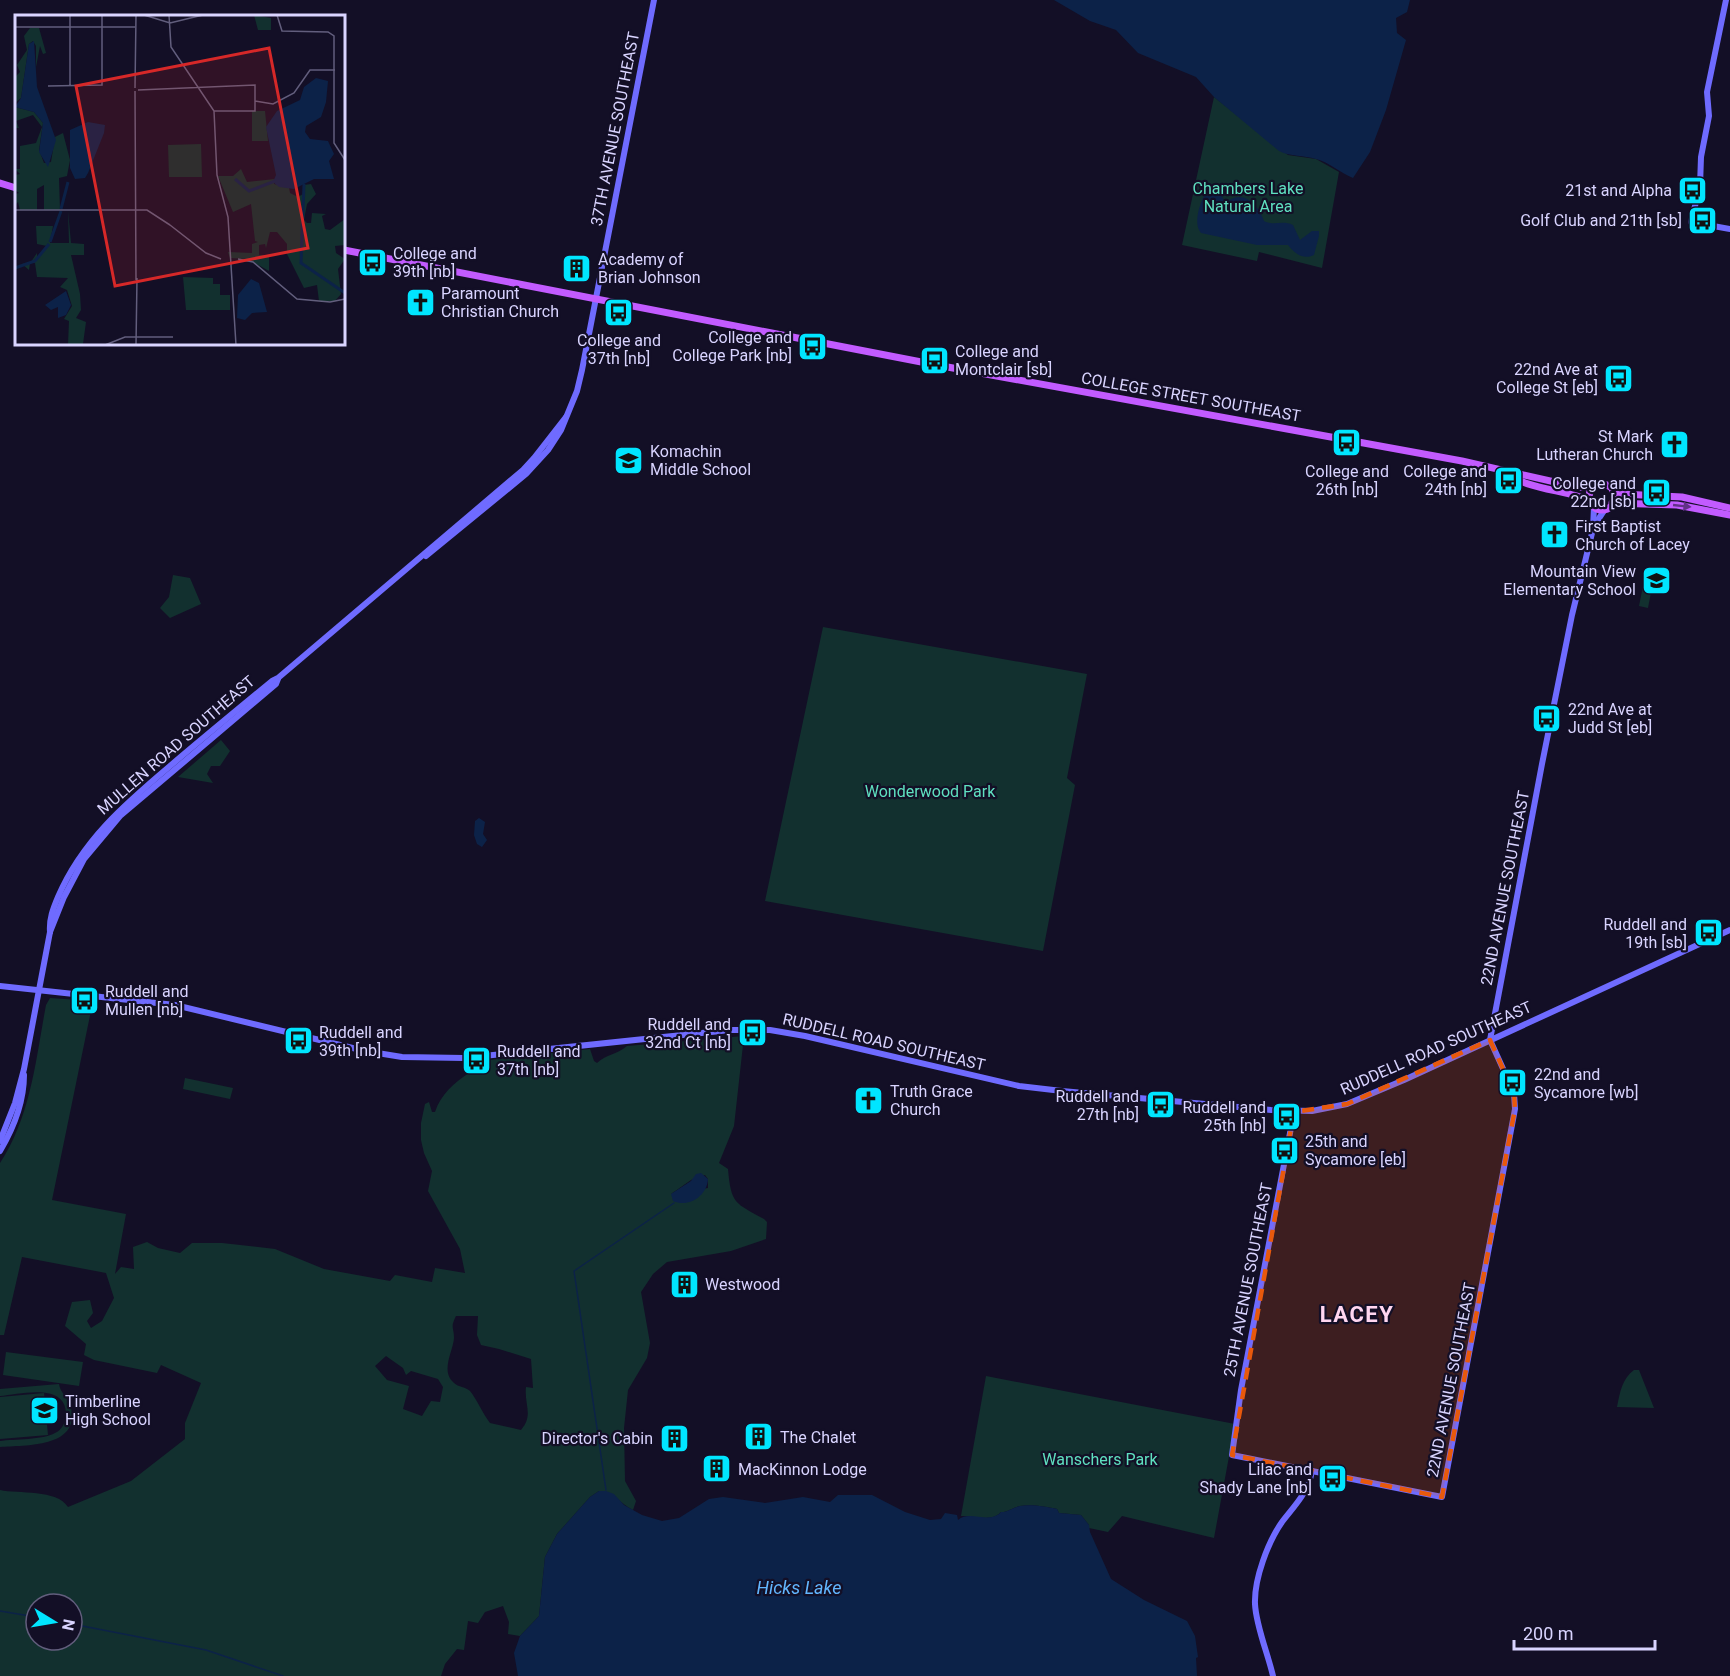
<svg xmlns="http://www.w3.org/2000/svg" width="1730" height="1676" font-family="Roboto,sans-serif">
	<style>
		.green { fill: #12302f; fill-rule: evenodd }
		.water { fill: #0c2248 }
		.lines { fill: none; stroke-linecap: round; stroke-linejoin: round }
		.stream { stroke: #0c2248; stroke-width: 1.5 }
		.secondary { stroke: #6f6bff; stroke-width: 6 }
		.primary { stroke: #c25bff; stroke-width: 7 }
		.oneway { fill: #623188 }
		.marked { fill: #e8590c; fill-opacity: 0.2; stroke: #e8590c; stroke-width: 4.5; stroke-dasharray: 12 8; stroke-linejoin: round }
		.labels { text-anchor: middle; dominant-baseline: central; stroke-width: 4.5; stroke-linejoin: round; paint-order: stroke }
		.street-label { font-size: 16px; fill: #d9d4ff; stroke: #130f26 }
		.park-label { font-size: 16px; fill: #5fe0c0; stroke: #130f26 }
		.poi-label { font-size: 16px; fill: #d9d4ff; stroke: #130f26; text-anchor: start }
		.water-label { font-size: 18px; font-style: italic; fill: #62b6ff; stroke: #130f26 }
		.district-label { font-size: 22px; font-weight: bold; letter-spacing: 1.5px; fill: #ffd6f0; stroke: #130f26 }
		.inset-river { fill: none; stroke: #0c2248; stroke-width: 3 }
		.inset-road { fill: none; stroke: #625e7d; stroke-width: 1.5 }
		.view { fill: #d62828; fill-opacity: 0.15; stroke: #d62828; stroke-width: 3 }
		.inset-edge { fill: none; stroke: #d9d4ff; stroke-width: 3 }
	</style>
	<rect width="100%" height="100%" fill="#130f26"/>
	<g class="green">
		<polygon points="1214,97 1288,155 1316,159 1339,172 1322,268 1259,252 1257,261 1182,245"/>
		<polygon points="173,575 190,578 201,604 170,618 160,608 169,597"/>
		<polygon points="1644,581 1653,582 1648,608 1639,606"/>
		<polygon points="823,627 1087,674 1067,778 1075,785 1043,951 765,901"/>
		<polygon points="221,740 230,751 220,766 211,766 207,774 213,783 178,777"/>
		<path d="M50 998 93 1001 52 1200 126 1214 115 1274 121 1267 134 1269 133 1247 147 1242 158 1248 180 1253 192 1243H222L275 1249 324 1269 390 1281 395 1275 432 1282 435 1268 465 1273 460 1249 428 1191 432 1171 424 1153 421 1140V1123L425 1104 429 1102 432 1112H435C441 1094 454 1083 469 1073L471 1062 590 1049 594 1061 597 1063C607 1054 616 1055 627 1046L744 1036 734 1126 719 1163 728 1169C731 1204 735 1203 764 1219L767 1222 766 1239 731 1251 667 1262 653 1274 641 1292 650 1343 647 1358 628 1390 624 1428 625 1481 636 1501 633 1510C618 1502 618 1495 599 1491L590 1497 557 1534 545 1557 539 1616 520 1636 508 1634 509 1622 503 1606 485 1612 478 1623 468 1621 464 1650 457 1649 445 1664 441 1676H0V1490C18 1494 57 1489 68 1507L131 1481 185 1439V1423L201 1383 161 1365 157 1373 94 1360 84 1355 86 1344 65 1326 72 1302 90 1300 93 1313 87 1321 91 1328 102 1321 114 1298 106 1273 22 1257 4 1335H0V1163C31 1116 36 1058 46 1005ZM705 1175 708 1179V1188L671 1194 691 1180ZM456 1316H478L477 1335 481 1345 499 1349 531 1359 533 1388 526 1387C524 1405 534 1415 521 1430L490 1423C483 1414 476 1398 470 1391 466 1387 458 1387 454 1383 440 1371 453 1352 454 1338 454 1327 450 1328 456 1316ZM386 1356 403 1368 406 1375 411 1371 438 1379 443 1387 440 1402 431 1401 422 1416 403 1409 409 1386 387 1380 375 1366ZM36 1604H72V1640H36Z"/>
		<polygon points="185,1078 233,1088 230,1099 183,1089"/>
		<polygon points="6,1352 83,1362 79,1386 3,1375"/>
		<path d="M1634 1370H1639L1654 1408 1617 1407C1620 1392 1622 1379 1634 1370Z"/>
		<path d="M986 1376 1235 1424 1214 1538 1122 1516 1108 1532 1089 1528V1525L1081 1515 1059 1513 1057 1509C1047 1507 1031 1504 1020 1506 1013 1507 1009 1512 1001 1512 991 1523 974 1515 961 1516Z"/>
		<path d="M59 1384C60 1393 69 1398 71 1408 80 1448 25 1445 0 1447V1441C14 1439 43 1440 55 1433 62 1430 66 1422 66 1414 66 1382 20 1394 0 1396V1389Z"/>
		<polygon points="44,1393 48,1435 0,1439 0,1397"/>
	</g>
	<g class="water">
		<path d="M1054 0H1410L1407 12 1396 18 1397 33 1406 40 1386 110 1370 152 1353 178C1340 173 1329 162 1316 159 1303 155 1291 157 1279 151L1214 97 1196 77 1138 53 1116 30 1090 21Z"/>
		<path d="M1213 188 1219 191 1225 202C1228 201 1230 199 1234 198 1249 193 1260 210 1264 221 1273 226 1283 220 1293 225L1300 240 1312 231H1319V236L1314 255C1303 260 1295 254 1288 245H1257L1201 233C1192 223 1201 199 1208 189Z"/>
		<polygon points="479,818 485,822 483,834 487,840 482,847 477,844 474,835 475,821"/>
		<path d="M701 1173 708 1179C707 1196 689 1208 673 1201L671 1194 691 1181 696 1174Z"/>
		<path d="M599 1491H606L614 1494 624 1505 642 1515 662 1521 679 1518 709 1499 723 1497 765 1503 803 1497 830 1502 838 1495H872L905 1512 930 1520 941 1519 945 1513 957 1515 958 1520C970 1509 989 1525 1001 1512 1009 1512 1013 1507 1020 1506 1031 1504 1047 1507 1057 1509L1059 1513 1081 1515 1089 1525 1090 1532 1111 1579 1144 1600 1187 1621 1195 1636 1198 1657 1196 1658 1197 1676H518L514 1653 520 1636 539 1616 545 1557 557 1534 590 1497Z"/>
	</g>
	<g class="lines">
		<g class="stream">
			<polyline points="606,1490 574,1271 674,1203"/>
			<polyline points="0,1611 36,1617"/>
			<polyline points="72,1624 206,1650 283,1676"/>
		</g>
		<g class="secondary">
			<polyline points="1726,0 1707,92 1709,116 1701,157 1700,186 1691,222 1730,229"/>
			<polyline points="1594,526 1605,509"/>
			<polyline points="426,556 526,474 548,450 561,430 577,391 582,370 654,0"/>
			<path d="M50 932C49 919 53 909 58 897 82 841 125 804 170 766 204 737 238 709 272 681L278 678 523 470 534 458 566 417"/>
			<polyline points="0,986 175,1005 365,1051 402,1057 464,1058 730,1030 770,1030 805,1036 1019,1086 1062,1091 1271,1110 1312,1111 1347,1104 1404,1080 1730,930"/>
			<polyline points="1294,1112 1241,1390 1232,1455 1442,1497 1515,1109 1514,1093 1490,1040 1542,764 1572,615 1593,529 1594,507"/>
			<polyline points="0,1141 15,1103 24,1069 50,932 64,897 84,859 120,816 276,684 278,679"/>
			<path d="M0 1151C13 1129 24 1102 24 1075"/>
			<path d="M1273 1676C1268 1654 1256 1626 1255 1604 1254 1579 1268 1542 1282 1522 1295 1505 1308 1493 1312 1471"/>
		</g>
		<g class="primary">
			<polyline points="0,183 16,188"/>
			<polyline points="344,250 942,366 1462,461 1577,487 1593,488"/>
			<path d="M1503 471C1527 490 1562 489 1589 500"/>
			<circle cx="1602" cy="497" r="13"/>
			<polyline points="1613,491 1622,494 1682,497 1730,508"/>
			<polyline points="1612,503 1677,505 1730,515"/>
		</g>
	</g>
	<defs><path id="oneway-solid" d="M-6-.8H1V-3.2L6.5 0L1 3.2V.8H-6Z" transform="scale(1.5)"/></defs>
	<use class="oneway" href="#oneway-solid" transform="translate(1682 506) rotate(6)"/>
	<path class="marked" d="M1490 1040 1514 1093 1515 1109 1442 1497 1232 1455 1294 1112 1347 1104Z"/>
	<defs>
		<symbol id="bus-square" viewBox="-11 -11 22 22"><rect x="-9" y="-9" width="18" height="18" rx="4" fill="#00e5ff" stroke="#130f26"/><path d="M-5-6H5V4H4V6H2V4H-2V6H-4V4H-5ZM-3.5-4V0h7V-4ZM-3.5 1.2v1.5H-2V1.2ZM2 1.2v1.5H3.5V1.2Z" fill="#111"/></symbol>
		<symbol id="building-square" viewBox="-11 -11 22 22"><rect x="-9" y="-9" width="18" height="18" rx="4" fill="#00e5ff" stroke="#130f26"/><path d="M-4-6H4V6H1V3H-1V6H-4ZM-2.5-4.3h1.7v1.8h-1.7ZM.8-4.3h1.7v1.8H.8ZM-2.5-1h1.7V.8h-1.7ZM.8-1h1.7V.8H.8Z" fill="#111"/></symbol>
		<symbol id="church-square" viewBox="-11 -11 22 22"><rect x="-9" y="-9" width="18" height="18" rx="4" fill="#00e5ff" stroke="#130f26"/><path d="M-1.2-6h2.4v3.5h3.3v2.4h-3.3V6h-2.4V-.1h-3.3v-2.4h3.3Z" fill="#111"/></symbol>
		<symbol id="school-square" viewBox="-11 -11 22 22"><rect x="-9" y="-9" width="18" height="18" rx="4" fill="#00e5ff" stroke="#130f26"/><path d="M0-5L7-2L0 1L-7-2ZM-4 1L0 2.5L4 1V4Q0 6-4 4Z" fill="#111"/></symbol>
	</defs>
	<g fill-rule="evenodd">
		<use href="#bus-square" x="1676" y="174" width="33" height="33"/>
		<use href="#bus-square" x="1686" y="204" width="33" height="33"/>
		<use href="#bus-square" x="356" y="246" width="33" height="33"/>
		<use href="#building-square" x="560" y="252" width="33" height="33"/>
		<use href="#church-square" x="404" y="286" width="33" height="33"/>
		<use href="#bus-square" x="602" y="296" width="33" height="33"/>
		<use href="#bus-square" x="796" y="330" width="33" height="33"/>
		<use href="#bus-square" x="918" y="344" width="33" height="33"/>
		<use href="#bus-square" x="1602" y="362" width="33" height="33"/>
		<use href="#bus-square" x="1330" y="426" width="33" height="33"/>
		<use href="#church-square" x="1658" y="428" width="33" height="33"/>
		<use href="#school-square" x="612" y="444" width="33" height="33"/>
		<use href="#bus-square" x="1492" y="464" width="33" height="33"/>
		<use href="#bus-square" x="1640" y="476" width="33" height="33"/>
		<use href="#church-square" x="1538" y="518" width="33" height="33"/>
		<use href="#school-square" x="1640" y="564" width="33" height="33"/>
		<use href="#bus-square" x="1530" y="702" width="33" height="33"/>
		<use href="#bus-square" x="1692" y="916" width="33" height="33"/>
		<use href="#bus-square" x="68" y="984" width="33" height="33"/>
		<use href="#bus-square" x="736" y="1016" width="33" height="33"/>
		<use href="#bus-square" x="282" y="1024" width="33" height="33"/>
		<use href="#bus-square" x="460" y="1044" width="33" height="33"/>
		<use href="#bus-square" x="1496" y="1066" width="33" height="33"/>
		<use href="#church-square" x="852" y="1084" width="33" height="33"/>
		<use href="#bus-square" x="1144" y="1088" width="33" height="33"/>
		<use href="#bus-square" x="1270" y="1100" width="33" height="33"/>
		<use href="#bus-square" x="1268" y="1134" width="33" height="33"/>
		<use href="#building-square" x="668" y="1268" width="33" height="33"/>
		<use href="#school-square" x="28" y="1394" width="33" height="33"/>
		<use href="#building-square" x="742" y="1420" width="33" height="33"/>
		<use href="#building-square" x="658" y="1422" width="33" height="33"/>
		<use href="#building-square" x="700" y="1452" width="33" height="33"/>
		<use href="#bus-square" x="1316" y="1462" width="33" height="33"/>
	</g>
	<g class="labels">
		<g class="street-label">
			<text transform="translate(615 129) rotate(-79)">37TH AVENUE SOUTHEAST</text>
			<text transform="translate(1191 397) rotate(10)">COLLEGE STREET SOUTHEAST</text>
			<text transform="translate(176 745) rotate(-41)">MULLEN ROAD SOUTHEAST</text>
			<text transform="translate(1505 888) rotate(-79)">22ND AVENUE SOUTHEAST</text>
			<text transform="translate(884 1042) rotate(13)">RUDDELL ROAD SOUTHEAST</text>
			<text transform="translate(1436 1048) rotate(-24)">RUDDELL ROAD SOUTHEAST</text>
			<text transform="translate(1248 1280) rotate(-79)">25TH AVENUE SOUTHEAST</text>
			<text transform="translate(1451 1380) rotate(-79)">22ND AVENUE SOUTHEAST</text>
		</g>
		<g class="park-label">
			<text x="1248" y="188">Chambers Lake<tspan x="1248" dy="18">Natural Area</tspan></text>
			<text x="930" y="791">Wonderwood Park</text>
			<text x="1100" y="1459">Wanschers Park</text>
		</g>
		<g class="poi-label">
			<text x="1672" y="190" text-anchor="end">21st and Alpha</text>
			<text x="1682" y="220" text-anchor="end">Golf Club and 21th [sb]</text>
			<text x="393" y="253">College and<tspan x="393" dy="18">39th [nb]</tspan></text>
			<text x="598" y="259">Academy of<tspan x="598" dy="18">Brian Johnson</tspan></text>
			<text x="441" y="293">Paramount<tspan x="441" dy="18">Christian Church</tspan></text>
			<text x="792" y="337" text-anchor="end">College and<tspan x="792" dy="18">College Park [nb]</tspan></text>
			<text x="619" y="340" text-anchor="middle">College and<tspan x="619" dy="18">37th [nb]</tspan></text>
			<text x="955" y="351">College and<tspan x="955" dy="18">Montclair [sb]</tspan></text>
			<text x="1598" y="369" text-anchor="end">22nd Ave at<tspan x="1598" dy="18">College St [eb]</tspan></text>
			<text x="1653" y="436" text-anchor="end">St Mark<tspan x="1653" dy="18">Lutheran Church</tspan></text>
			<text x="650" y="451">Komachin<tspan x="650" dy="18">Middle School</tspan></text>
			<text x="1347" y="471" text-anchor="middle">College and<tspan x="1347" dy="18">26th [nb]</tspan></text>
			<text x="1487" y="471" text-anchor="end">College and<tspan x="1487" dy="18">24th [nb]</tspan></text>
			<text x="1636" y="483" text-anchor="end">College and<tspan x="1636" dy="18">22nd [sb]</tspan></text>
			<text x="1575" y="526">First Baptist<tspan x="1575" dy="18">Church of Lacey</tspan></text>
			<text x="1636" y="571" text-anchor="end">Mountain View<tspan x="1636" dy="18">Elementary School</tspan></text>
			<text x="1568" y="709">22nd Ave at<tspan x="1568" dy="18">Judd St [eb]</tspan></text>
			<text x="1687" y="924" text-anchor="end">Ruddell and<tspan x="1687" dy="18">19th [sb]</tspan></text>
			<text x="105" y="991">Ruddell and<tspan x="105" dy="18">Mullen [nb]</tspan></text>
			<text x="731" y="1024" text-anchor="end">Ruddell and<tspan x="731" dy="18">32nd Ct [nb]</tspan></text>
			<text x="319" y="1032">Ruddell and<tspan x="319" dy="18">39th [nb]</tspan></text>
			<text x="497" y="1051">Ruddell and<tspan x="497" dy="18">37th [nb]</tspan></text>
			<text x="1534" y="1074">22nd and<tspan x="1534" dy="18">Sycamore [wb]</tspan></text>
			<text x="890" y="1091">Truth Grace<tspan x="890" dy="18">Church</tspan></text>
			<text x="1139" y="1096" text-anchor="end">Ruddell and<tspan x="1139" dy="18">27th [nb]</tspan></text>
			<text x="1266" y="1107" text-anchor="end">Ruddell and<tspan x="1266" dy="18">25th [nb]</tspan></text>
			<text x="1305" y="1141">25th and<tspan x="1305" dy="18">Sycamore [eb]</tspan></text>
			<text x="705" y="1284">Westwood</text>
			<text x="65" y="1401">Timberline<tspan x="65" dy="18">High School</tspan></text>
			<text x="780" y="1437">The Chalet</text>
			<text x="653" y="1438" text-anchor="end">Director's Cabin</text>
			<text x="738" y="1469">MacKinnon Lodge</text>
			<text x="1312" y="1469" text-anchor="end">Lilac and<tspan x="1312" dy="18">Shady Lane [nb]</tspan></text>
		</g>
		<g class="water-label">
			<text x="799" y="1587">Hicks Lake</text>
		</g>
		<g class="district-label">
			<text x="1357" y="1314">LACEY</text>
		</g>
	</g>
	<g transform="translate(15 15)">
		<rect width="330" height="330" fill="#130f26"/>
		<path d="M239 0 256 3V15H243ZM15 13H24L31 38 28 39 25 31 21 52V31L18 26 14 29 6 83 0 88V62L5 57 2 50 12 35 9 21ZM0 92 19 97 28 108 24 135 29 148 36 147 40 122 48 118 55 145 52 161 44 163 45 195H29V170L22 174V195H5L3 187 0 190V179L4 178 0 175V160L5 159 0 154H5V131L21 128 27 112 18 100 1 106 4 113H0ZM237 96H250L253 126H237ZM186 129 187 162H154L153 130ZM226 154 232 167 260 164 259 169 274 172 275 178 283 182 288 179 289 170 296 169 301 179 292 189 289 205 292 208H296L297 198 311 199 307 201 310 214 315 215 330 204V230L320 231 321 238 330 244 323 254 326 279 320 286H304L302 270 289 273 272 239V229L262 217H255L251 233 250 229 244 230V240H254V256L233 244 215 243 213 237 237 238V229L243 227 240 226 236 189 218 197 203 161H218ZM53 196 56 228 69 229V240H56L65 279 66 295 61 303 71 307 68 329 53 330 54 306 49 304 57 291 52 275 45 272 53 263 22 262 20 248H15L14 255 7 249 16 247 22 238V243L32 231 22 229 21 211H38L35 228H54ZM168 262 198 263V269H205V280H215V295H171Z" fill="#12302f"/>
		<path d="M19 26 22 72 41 125 33 152 24 137 28 108 19 97 0 92 6 83 14 29ZM301 63 313 66 311 87 306 102 291 111 290 117 295 124 313 126 319 139 314 146 319 164H299L279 174 264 172 258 167 261 160 251 112 262 96 285 85 289 72ZM73 107 90 110 89 118 73 158 70 163 60 164 55 153V115ZM236 264 244 268 252 297 237 298 230 305 222 303 223 280ZM51 276 56 290 51 300 43 303V292L36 295 30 290Z" fill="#0c2248"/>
		<path class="inset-river" d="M220 164 234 176 260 166M289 169 286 248 330 278M46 194 53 167M35 227 46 196M0 253 20 246 34 229"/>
		<path class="inset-road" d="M55 0V71M129 0 155 8 188 0M154 0 156 32 199 96 202 160 213 202 221 330M262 0 267 16 313 17 319 21V128L330 145M0 12H120M33 71 87 70V0M120 73 121 0M123 75 240 70V96H199M120 76 121 265M240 86 258 89 279 78 295 55H320M0 195H132L155 210M155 210 191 238 206 244M223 244 238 247 282 284 315 287 330 284M90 330 110 322H158M121 330 122 263"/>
		<path class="view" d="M254 33 293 233 100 271 61 71Z"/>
		<rect width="330" height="330" class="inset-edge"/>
	</g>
	<g transform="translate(54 1622) rotate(101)"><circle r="28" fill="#130f26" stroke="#625e7d" stroke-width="1.5"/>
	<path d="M0-4.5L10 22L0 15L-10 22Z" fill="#00e5ff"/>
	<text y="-9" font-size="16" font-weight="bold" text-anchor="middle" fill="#d9d4ff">N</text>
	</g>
	<path d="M1514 1640v9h141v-9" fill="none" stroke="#d9d4ff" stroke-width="3"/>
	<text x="1523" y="1640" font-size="18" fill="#d9d4ff" stroke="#130f26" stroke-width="4.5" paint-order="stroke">200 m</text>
</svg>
